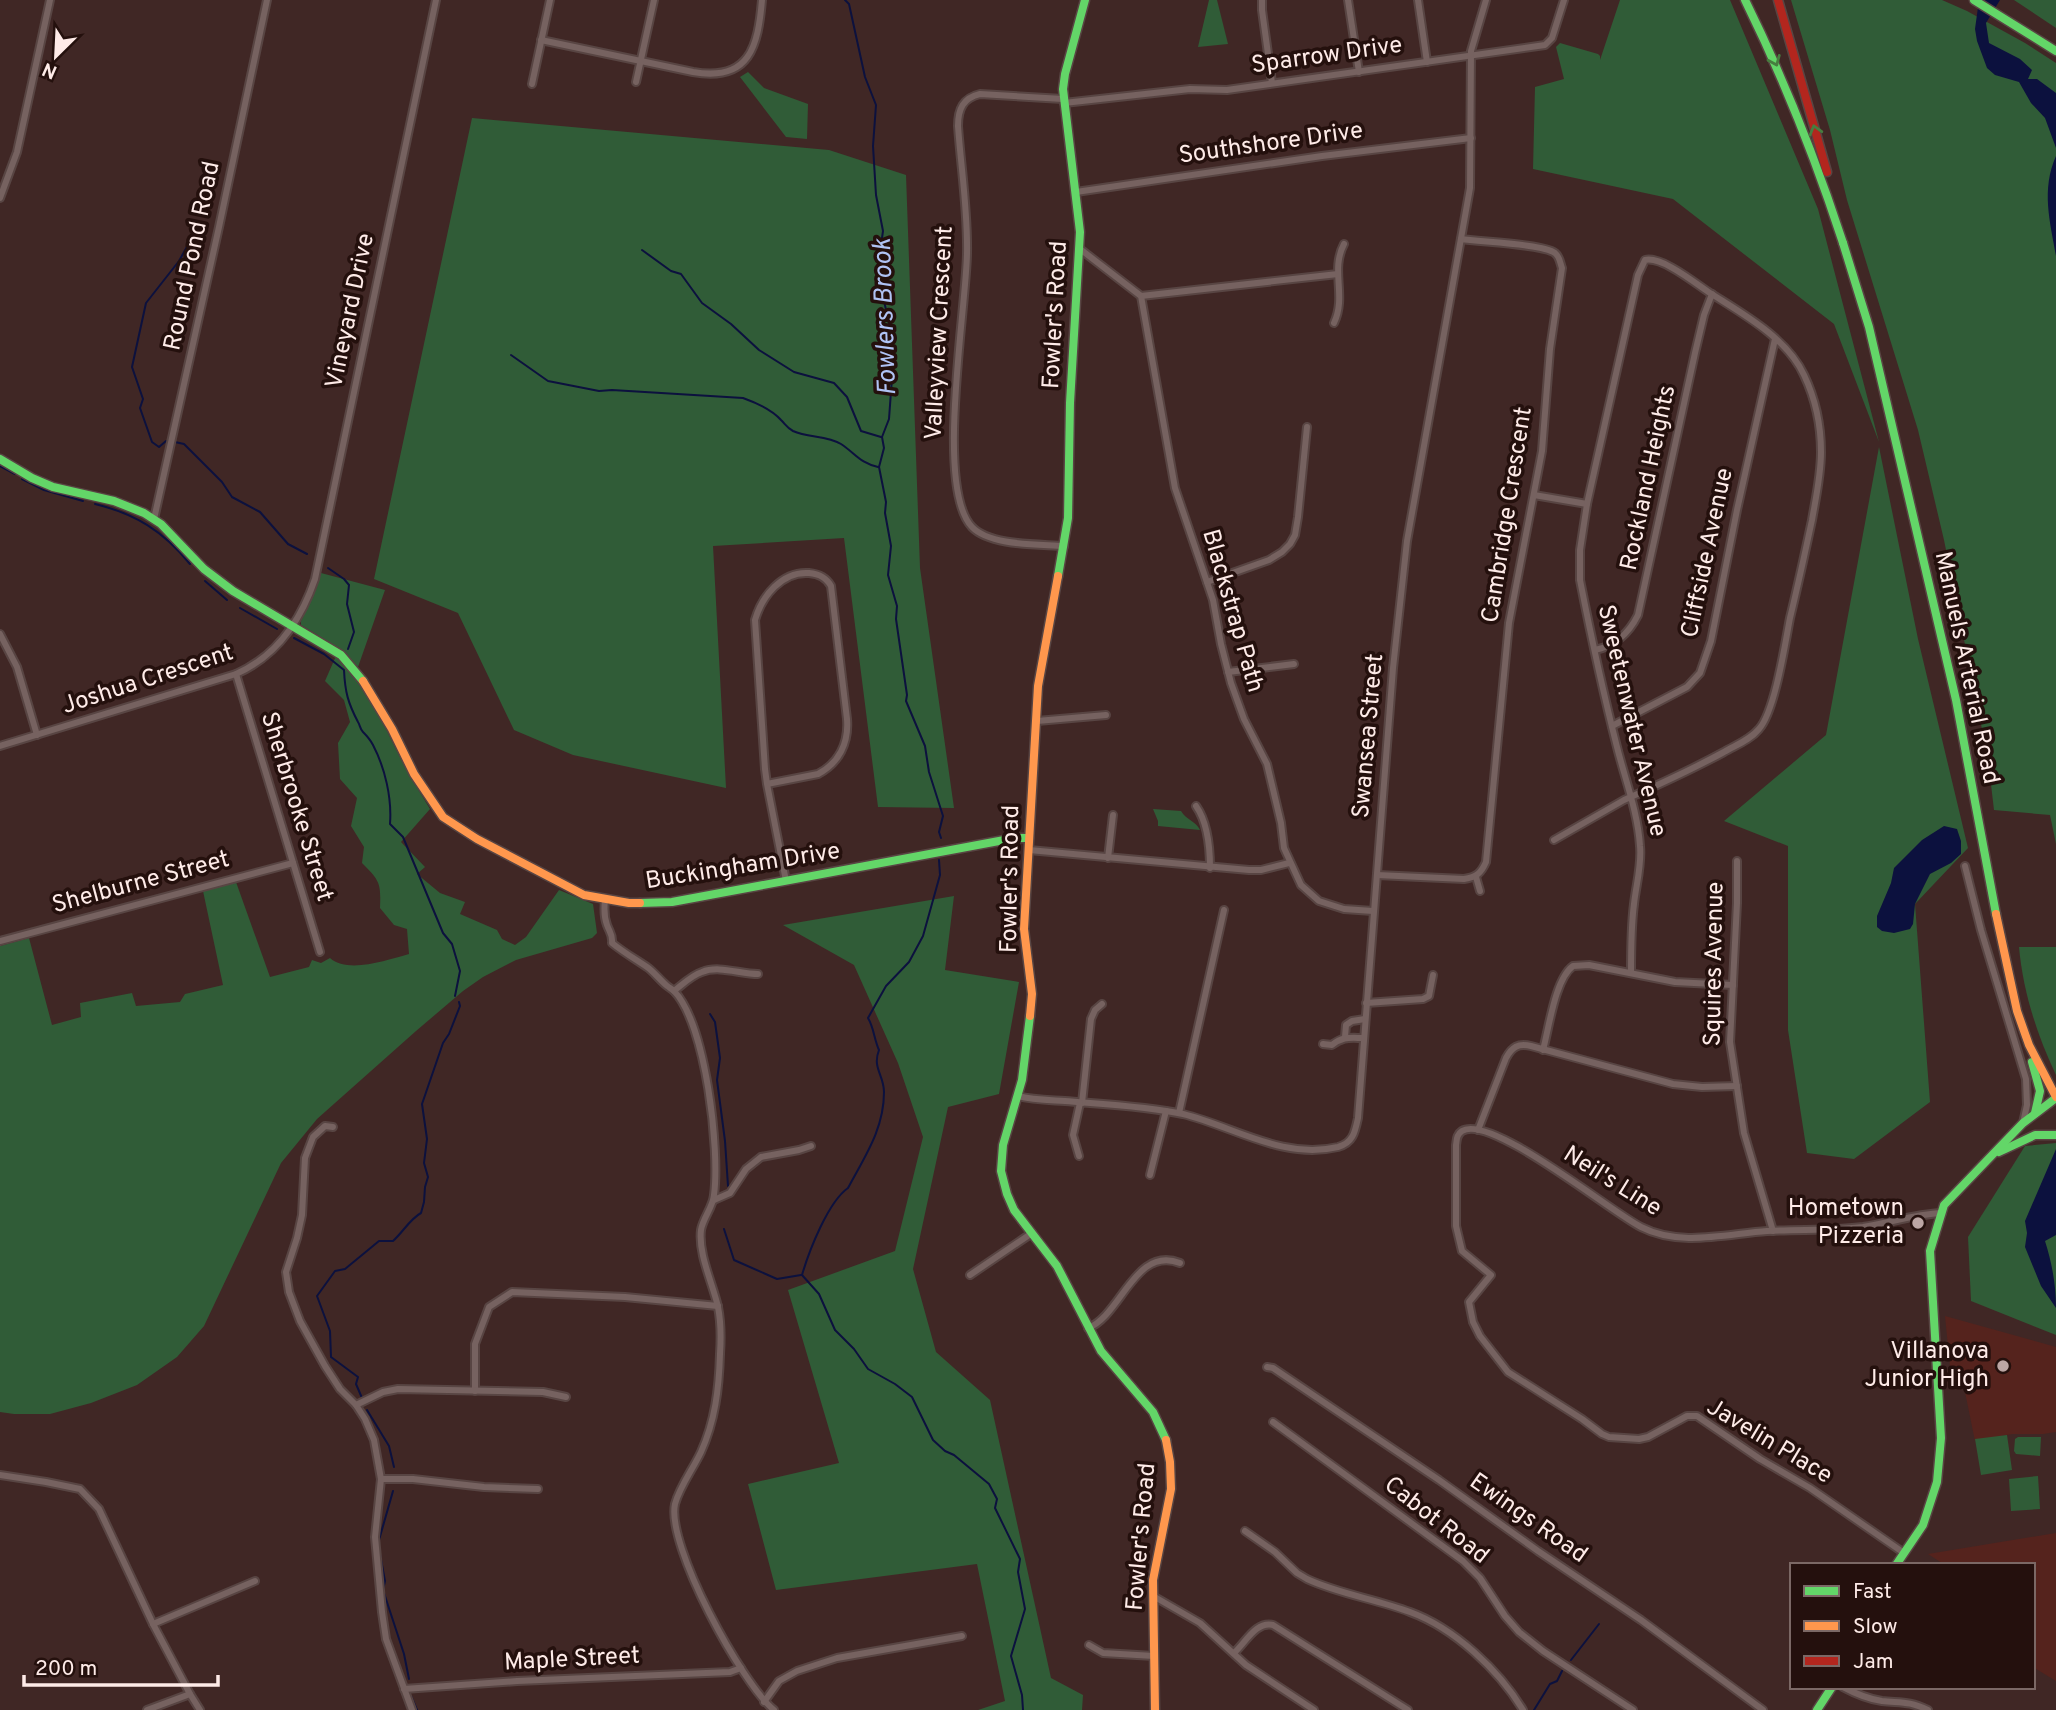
<svg xmlns="http://www.w3.org/2000/svg" width="2056" height="1710" font-family="Overpass,sans-serif">
	<style>
		.built { fill: #55231d }
		.green { fill: #305c37 }
		.water { fill: #0c113e }
		.lines { fill: none; stroke-linecap: round; stroke-linejoin: round }
		.stream { stroke: #0c113e; stroke-width: 2 }
		.street-casing { stroke: #584543; stroke-width: 10 }
		.fast-casing { stroke: #584543; stroke-width: 11 }
		.slow-casing { stroke: #584543; stroke-width: 11 }
		.jam-casing { stroke: #584543; stroke-width: 11 }
		.street { stroke: #766260; stroke-width: 6 }
		.fast { stroke: #63d668; stroke-width: 8 }
		.slow { stroke: #ff974d; stroke-width: 8 }
		.jam { stroke: #b3261e; stroke-width: 8 }
		.oneway { stroke: #477d3f }
		.poi-dot { fill: #bca6a4; stroke: #24100d; stroke-width: 2.5 }
		.labels { text-anchor: middle; dominant-baseline: central; stroke-width: 7; stroke-linejoin: round; paint-order: stroke }
		.street-label { font-size: 24px; fill: #feebe8; stroke: #24100d }
		.poi-label { font-size: 24px; fill: #feebe8; stroke: #24100d; text-anchor: end }
		.water-label { font-size: 26px; font-style: italic; fill: #b0c3f5; stroke: #24100d }
	</style>
	<rect width="100%" height="100%" fill="#402725"/>
	<g class="built">
		<polygon points="1945,1316 2056,1347 2056,1432 2043,1434 2012,1434 1975,1441 1964,1387 1952,1386"/>
		<polygon points="2056,1533 2056,1681 2033,1667 2033,1565 1945,1565 1928,1554"/>
	</g>
	<g class="green">
		<polygon points="1209,0 1217,0 1228,44 1198,47"/>
		<polygon points="1620,0 1730,0 1818,209 1879,442 1834,324 1673,199 1533,169 1535,87 1564,79 1556,47 1560,43 1598,54 1600,56 1600,60"/>
		<polygon points="1791,0 1942,0 1967,11 2025,43 2056,63 2056,844 2050,815 1994,810 1988,759 1944,540 1918,430 1847,200 1830,130"/>
		<polygon points="2014,0 2056,0 2056,28"/>
		<polygon points="748,72 764,88 808,104 807,139 786,137 740,77"/>
		<polygon points="472,118 829,150 906,175 920,568 954,808 878,807 844,538 713,546 726,788 573,755 514,730 458,613 374,579"/>
		<polygon points="1879,447 1918,639 1968,848 1915,904 1930,1102 1854,1159 1807,1153 1788,1030 1788,846 1724,821 1826,735"/>
		<polygon points="321,573 385,590 358,667 342,650 301,625 301,621 316,589"/>
		<path d="M336 656C366 684 382 721 400 757 409 775 420 792 430 809L401 842 425 867 417 874 440 893 465 902 460 914 497 930 502 939 515 945 526 937 559 890 593 904 597 933 592 938 516 960 483 977 463 991 416 1031 317 1119 281 1163 204 1326 177 1357 137 1385 91 1403 50 1414H14L0 1412V946L29 938 52 1025 81 1017 80 1003 132 993 136 1006 180 1002 185 994 223 985 203 891 236 882 270 977 309 967 312 960 321 963 330 958C348 974 387 960 409 954L407 929 394 925 380 908C381 883 380 881 362 863L364 847 351 826 357 798 340 779 338 743 350 722 344 700 325 681Z"/>
		<path d="M1153 809 1181 811C1186 820 1196 821 1200 830L1158 826V821Z"/>
		<polygon points="954,896 945,970 1019,982 999,1094 948,1107 913,1269 936,1352 990,1400 1051,1678 1083,1695 1082,1710 978,1710 1005,1701 977,1564 776,1590 748,1484 839,1463 788,1290 895,1251 923,1137 898,1063 854,965 783,925"/>
		<path d="M2019 947H2056V1075C2037 1035 2023 992 2019 947Z"/>
		<polygon points="2056,1143 2056,1335 1971,1301 1968,1237 2025,1146"/>
		<polygon points="2007,1435 2012,1470 1981,1475 1975,1439"/>
		<polygon points="2018,1437 2041,1437 2040,1456 2016,1454 2014,1451 2015,1439"/>
		<polygon points="2038,1476 2040,1509 2011,1511 2009,1479"/>
	</g>
	<g class="water">
		<polygon points="1979,0 2000,0 1986,23 1989,43 2020,59 2032,70 2028,79 2037,79 2056,93 2056,148 2045,118 2031,103 2019,82 1995,75 1987,68 1977,41 1975,29"/>
		<path d="M2056 156V256C2050 221 2041 190 2056 156Z"/>
		<polygon points="1944,826 1957,829 1961,841 1961,854 1951,863 1930,874 1915,904 1913,924 1910,929 1894,933 1882,931 1877,927 1877,916 1891,883 1894,868 1922,840"/>
		<path d="M2056 1149V1235L2045 1241C2052 1263 2056 1285 2056 1308L2041 1286 2025 1247 2027 1233 2025 1221Z"/>
	</g>
	<g class="lines">
		<g class="stream">
			<polyline points="845,0 849,4 865,77 876,105 873,146 876,195 883,231 880,252 884,301 892,336 888,344 893,364 889,419 882,437 884,448 879,467 886,502 885,513 891,546 888,575 897,606 896,619 907,695 906,701 925,746 929,772 943,816 939,832 941,838"/>
			<polyline points="642,250 671,271 681,274 702,303 731,324 759,350 794,372 834,383 847,397 861,431 881,437"/>
			<path d="M511 355 548 381 599 391 612 390 743 398C757 403 771 409 781 420 786 425 787 428 793 431 808 438 827 435 841 444 856 454 860 463 878 467"/>
			<polyline points="166,441 159,447 152,442 140,408 143,399 132,367 146,303 179,261 198,227"/>
			<polyline points="175,442 184,444 222,482 232,497 260,512 288,544 307,554"/>
			<polyline points="0,466 15,474"/>
			<polyline points="22,479 44,490 83,501"/>
			<path d="M95 504C136 514 163 531 190 564"/>
			<polyline points="328,568 344,579 349,585 347,604 354,632 348,649"/>
			<polyline points="205,581 227,600"/>
			<polyline points="240,608 277,629"/>
			<path d="M294 638 324 654 344 670C345 692 348 703 358 722 360 725 360 729 363 732 367 736 370 739 373 745 385 768 392 798 390 824L403 837 443 933 452 944 460 971 455 996"/>
			<polyline points="710,1014 715,1022 720,1058 717,1080 725,1141 728,1186"/>
			<polyline points="724,1229 734,1260 777,1279 801,1275"/>
			<polyline points="802,1275 819,1294 835,1330 854,1349 868,1369 895,1384 912,1397 933,1440 945,1451 954,1455 989,1484 997,1499 995,1508 1020,1559 1018,1572 1025,1609 1011,1656 1022,1695 1023,1710"/>
			<path d="M802 1275C809 1251 828 1202 848 1188 865 1156 884 1129 884 1092 884 1075 872 1068 879 1050 874 1039 874 1028 868 1018L886 986 909 962 923 936 940 875 939 860"/>
			<path d="M362 1398 356 1384 358 1377 331 1357 330 1331 317 1296 335 1271 345 1269 379 1241H393C403 1232 410 1219 421 1213L424 1202 425 1187 428 1177 424 1163 427 1139 422 1104 443 1043 449 1034 460 1006 459 1002"/>
			<polyline points="367,1410 389,1446 394,1467"/>
			<polyline points="379,1540 393,1491"/>
			<polyline points="379,1549 385,1581 383,1590 404,1654 409,1679"/>
			<polyline points="1571,1660 1599,1624"/>
			<polyline points="411,1696 417,1710"/>
			<polyline points="1534,1710 1550,1684 1557,1681 1562,1671"/>
		</g>
		<defs>
			<g id="street">
				<polyline points="1262,0 1262,10 1272,83"/>
				<polyline points="1348,0 1359,72"/>
				<polyline points="1418,0 1427,62"/>
				<path d="M541 40 693 72C750 82 758 46 762 0"/>
				<polyline points="636,82 654,0"/>
				<polyline points="532,84 550,0"/>
				<path d="M1063 99 980 94C963 98 958 109 958 126 961 168 968 211 967 254 966 311 935 488 972 527 990 546 1039 544 1064 546"/>
				<polyline points="1064,103 1190,89 1227,90 1545,45 1552,38 1564,0"/>
				<polyline points="1076,192 1322,156 1471,138"/>
				<polyline points="0,198 17,152 50,0"/>
				<polyline points="1080,249 1141,296 1175,488 1213,600 1221,644 1231,683 1244,719 1267,764 1281,823 1284,848 1301,885 1319,901 1344,909 1373,911"/>
				<polyline points="1141,296 1338,274"/>
				<path d="M1334 323C1347 295 1330 271 1344 244"/>
				<polyline points="1534,495 1587,504"/>
				<polyline points="154,519 219,227 267,0"/>
				<polyline points="1207,582 1269,560 1282,552 1290,544 1295,535 1298,517 1307,427"/>
				<polyline points="0,634 17,667 37,735"/>
				<path d="M1595 650C1615 646 1629 633 1638 615L1695 353 1704 315 1712 294"/>
				<polyline points="1228,672 1294,664"/>
				<polyline points="236,674 320,952"/>
				<polyline points="1037,721 1106,715"/>
				<polyline points="1612,726 1687,687 1700,673 1711,641 1737,510 1775,339"/>
				<path d="M0 746 236 674C277 656 301 620 315 579L436 0"/>
				<path d="M767 784 818 774C839 763 849 743 847 719L831 586C826 577 819 574 809 573 782 571 762 596 755 620L765 769 767 784 786 881"/>
				<path d="M1196 806C1208 823 1210 847 1210 868"/>
				<path d="M1554 840 1624 800C1658 785 1691 770 1724 752 1736 745 1750 740 1759 729 1775 711 1785 644 1790 618 1798 585 1805 553 1812 520 1816 497 1821 475 1821 452 1821 426 1815 398 1804 375 1787 338 1743 314 1710 293 1695 283 1662 256 1645 260L1638 275 1587 504 1580 550V580C1591 636 1603 692 1617 747 1625 779 1638 813 1640 846 1642 865 1636 885 1634 904 1631 927 1631 950 1631 973"/>
				<polyline points="1029,850 1249,870 1261,870 1289,863"/>
				<polyline points="1108,858 1113,815"/>
				<polyline points="1737,861 1737,903 1730,1042 1744,1133 1773,1231"/>
				<polyline points="1965,866 1981,930 2026,1079 2027,1105 2023,1123"/>
				<path d="M1377 875 1464 879C1477 877 1481 873 1486 862L1509 623 1542 451 1550 349 1562 268C1560 263 1560 257 1555 253 1543 244 1480 242 1461 239"/>
				<polyline points="1476,877 1480,891"/>
				<path d="M605 900C604 909 604 917 607 925 610 933 613 935 612 943 623 952 635 959 647 967 654 972 659 979 666 985 667 986 673 990 674 991 706 1024 720 1150 714 1195 713 1207 703 1218 701 1230 698 1254 713 1284 718 1307 721 1322 721 1339 720 1354 719 1389 715 1421 701 1452 693 1469 680 1486 675 1504 666 1545 742 1684 774 1710"/>
				<polyline points="0,941 293,863"/>
				<path d="M674 991C683 984 692 975 702 972 719 965 740 974 758 974"/>
				<polyline points="1366,1003 1423,999 1429,996 1433,975"/>
				<polyline points="1345,1037 1346,1025 1352,1021 1365,1019"/>
				<path d="M1323 1044 1332 1045C1343 1036 1350 1038 1364 1038"/>
				<path d="M1543 1050C1549 1028 1555 979 1573 966L1589 965 1675 982 1733 985"/>
				<path d="M1018 1096C1033 1100 1050 1100 1065 1101 1102 1104 1147 1106 1183 1114 1235 1127 1283 1160 1338 1147 1353 1143 1355 1132 1358 1118L1393 668 1407 541 1470 188 1471 51 1486 0"/>
				<polyline points="1082,1103 1091,1019 1095,1010 1102,1004"/>
				<polyline points="1179,1113 1224,910"/>
				<polyline points="333,1127 325,1126 313,1137 305,1158 302,1215 297,1238 286,1272 289,1292 300,1321 325,1366 340,1389 356,1405 365,1419 374,1440 381,1479 375,1537 382,1612 386,1639 412,1710"/>
				<path d="M1478 1130 1506 1058C1512 1047 1518 1043 1531 1046L1673 1084 1702 1087 1737 1086"/>
				<polyline points="1079,1156 1073,1135 1080,1103"/>
				<polyline points="1150,1175 1166,1111"/>
				<polyline points="714,1200 730,1193 746,1169 761,1157 799,1150 811,1146"/>
				<polyline points="970,1275 1032,1233"/>
				<path d="M1088 1328C1121 1316 1135 1245 1180 1263"/>
				<polyline points="1267,1367 1273,1368 1439,1480 1538,1551 1641,1620 1763,1710"/>
				<polyline points="475,1391 475,1344 489,1307 512,1292 625,1297 718,1306"/>
				<polyline points="356,1405 383,1392 398,1389 543,1392 566,1397"/>
				<polyline points="1273,1422 1463,1561 1480,1578 1505,1616 1519,1632 1543,1651 1633,1710"/>
				<polyline points="0,1475 46,1482 80,1489 99,1509 153,1624 190,1694 200,1710"/>
				<polyline points="381,1479 413,1479 484,1487 538,1489"/>
				<path d="M1245 1531 1275 1552 1297 1573 1307 1579C1339 1594 1376 1599 1410 1612 1454 1628 1499 1670 1523 1710"/>
				<path d="M1904 1553 1810 1488 1760 1459 1697 1416H1687L1648 1437 1639 1439 1609 1437 1602 1434 1582 1419 1508 1372 1480 1336 1473 1322 1469 1302 1491 1275 1462 1251 1456 1226V1145C1457 1140 1456 1135 1462 1131 1490 1113 1611 1212 1641 1227 1680 1247 1726 1234 1767 1231 1799 1229 1831 1231 1863 1227 1889 1223 1915 1214 1942 1213"/>
				<polyline points="1153,1596 1200,1623 1246,1665 1314,1710"/>
				<polyline points="153,1624 255,1581"/>
				<polyline points="1089,1645 1103,1653 1154,1656"/>
				<path d="M1234 1653C1246 1642 1256 1621 1273 1625L1408 1710"/>
				<path d="M1843 1687C1856 1694 1868 1699 1882 1701 1902 1703 1909 1701 1928 1710"/>
				<polyline points="404,1689 517,1681 730,1672 741,1668"/>
				<polyline points="764,1702 779,1681 797,1671 837,1658 962,1636"/>
				<polyline points="147,1710 190,1694"/>
			</g>
			<g id="fast">
				<path d="M1745 0C1784 79 1816 160 1843 243"/>
				<polyline points="1974,0 2056,51"/>
				<polyline points="1843,243 1869,327 1956,700 1996,914"/>
				<polyline points="0,459 32,478 53,487 114,501 144,513 161,524 204,569 233,591 341,655 363,681"/>
				<polyline points="1058,576 1068,518 1070,403 1080,232 1063,89 1065,74 1085,0"/>
				<polyline points="640,903 672,902 1015,838 1029,838"/>
				<polyline points="1030,1016 1022,1080 1003,1145 1001,1171 1007,1194 1014,1210 1057,1266 1101,1351 1153,1412 1166,1440"/>
				<polyline points="2032,1062 2040,1091 2035,1113"/>
				<polyline points="1999,1152 2035,1135 2056,1135"/>
				<polyline points="1896,1565 1923,1525 1937,1482 1941,1438 1930,1251 1944,1205 2023,1123 2056,1098"/>
				<polyline points="1817,1710 1832,1687"/>
			</g>
			<g id="slow">
				<polyline points="363,681 392,729 414,774 443,817 477,839 584,895 629,903 640,903"/>
				<polyline points="1996,914 2017,1011 2029,1045 2056,1097"/>
				<polyline points="1030,1016 1032,994 1024,929 1038,686 1058,576"/>
				<polyline points="1155,1710 1153,1580 1171,1489 1170,1462 1166,1440"/>
			</g>
			<polyline id="jam" points="1778,0 1827,172"/>
		</defs>
		<use href="#street" class="street-casing"/>
		<use href="#fast" class="fast-casing"/>
		<use href="#slow" class="slow-casing"/>
		<use href="#jam" class="jam-casing"/>
		<use href="#street" class="street"/>
		<use href="#fast" class="fast"/>
		<use href="#slow" class="slow"/>
		<use href="#jam" class="jam"/>
	</g>
	<defs><path id="oneway-chevron" d="M-2-3.5L2.5 0L-2 3.5" fill="none" stroke-width="1.6" stroke-linecap="round" stroke-linejoin="round" transform="scale(1.75)"/></defs>
	<g class="oneway">
		<use href="#oneway-chevron" transform="translate(1775 61) rotate(67)"/>
		<use href="#oneway-chevron" transform="translate(1815 130) rotate(-106)"/>
	</g>
	<g class="poi-dot">
		<circle cx="1918" cy="1223" r="7"/>
		<circle cx="2003" cy="1366" r="7"/>
	</g>
	<g class="labels">
		<g class="street-label">
			<text transform="translate(1327 56) rotate(-8)">Sparrow Drive</text>
			<text transform="translate(1271 144) rotate(-8)">Southshore Drive</text>
			<text transform="translate(193 256) rotate(-78)">Round Pond Road</text>
			<text transform="translate(351 311) rotate(-78)">Vineyard Drive</text>
			<text transform="translate(1056 315) rotate(-87)">Fowler's Road</text>
			<text transform="translate(940 333) rotate(-87)">Valleyview Crescent</text>
			<text transform="translate(1649 478) rotate(-78)">Rockland Heights</text>
			<text transform="translate(1508 515) rotate(-81)">Cambridge Crescent</text>
			<text transform="translate(1708 553) rotate(-78)">Cliffside Avenue</text>
			<text transform="translate(1232 611) rotate(74)">Blackstrap Path</text>
			<text transform="translate(1966 668) rotate(78)">Manuels Arterial Road</text>
			<text transform="translate(148 680) rotate(-18)">Joshua Crescent</text>
			<text transform="translate(1631 721) rotate(77)">Sweetenwater Avenue</text>
			<text transform="translate(1369 736) rotate(-85)">Swansea Street</text>
			<text transform="translate(296 807) rotate(73)">Sherbrooke Street</text>
			<text transform="translate(743 867) rotate(-9)">Buckingham Drive</text>
			<text transform="translate(1011 879) rotate(-89)">Fowler's Road</text>
			<text transform="translate(141 883) rotate(-15)">Shelburne Street</text>
			<text transform="translate(1715 964) rotate(-89)">Squires Avenue</text>
			<text transform="translate(1612 1182) rotate(32)">Neil's Line</text>
			<text transform="translate(1769 1442) rotate(31)">Javelin Place</text>
			<text transform="translate(1528 1519) rotate(35)">Ewings Road</text>
			<text transform="translate(1436 1521) rotate(38)">Cabot Road</text>
			<text transform="translate(1142 1537) rotate(-85)">Fowler's Road</text>
			<text transform="translate(572 1660) rotate(-3)">Maple Street</text>
		</g>
		<g class="poi-label">
			<text x="1904" y="1209">Hometown<tspan x="1904" dy="28">Pizzeria</tspan></text>
			<text x="1989" y="1352">Villanova<tspan x="1989" dy="28">Junior High</tspan></text>
		</g>
		<g class="water-label">
			<text transform="translate(886 317) rotate(-92)">Fowlers Brook</text>
		</g>
	</g>
	<rect x="1790" y="1563" width="245" height="126" fill="#24100d" stroke="#7b6865" stroke-width="2"/>
	<rect x="1804" y="1586" width="35" height="10" fill="#63d668" stroke="#7b6865" stroke-width="2"/>
	<text x="1853" y="1598" font-size="21" fill="#feebe8">Fast</text>
	<rect x="1804" y="1621" width="35" height="10" fill="#ff974d" stroke="#7b6865" stroke-width="2"/>
	<text x="1853" y="1633" font-size="21" fill="#feebe8">Slow</text>
	<rect x="1804" y="1656" width="35" height="10" fill="#b3261e" stroke="#7b6865" stroke-width="2"/>
	<text x="1853" y="1668" font-size="21" fill="#feebe8">Jam</text>
	<g transform="translate(56 56) rotate(204)" stroke="#24100d" stroke-width="5" paint-order="stroke">
	<path d="M0-5L12 26L0 18L-12 26Z" fill="#feebe8"/>
	<text y="-10" font-size="19" font-weight="bold" text-anchor="middle" fill="#feebe8">N</text>
	</g>
	<path d="M24 1675v10h194v-10" fill="none" stroke="#feebe8" stroke-width="3.5"/>
	<text x="35" y="1675" font-size="21" fill="#feebe8" stroke="#24100d" stroke-width="5" paint-order="stroke">200 m</text>
</svg>
